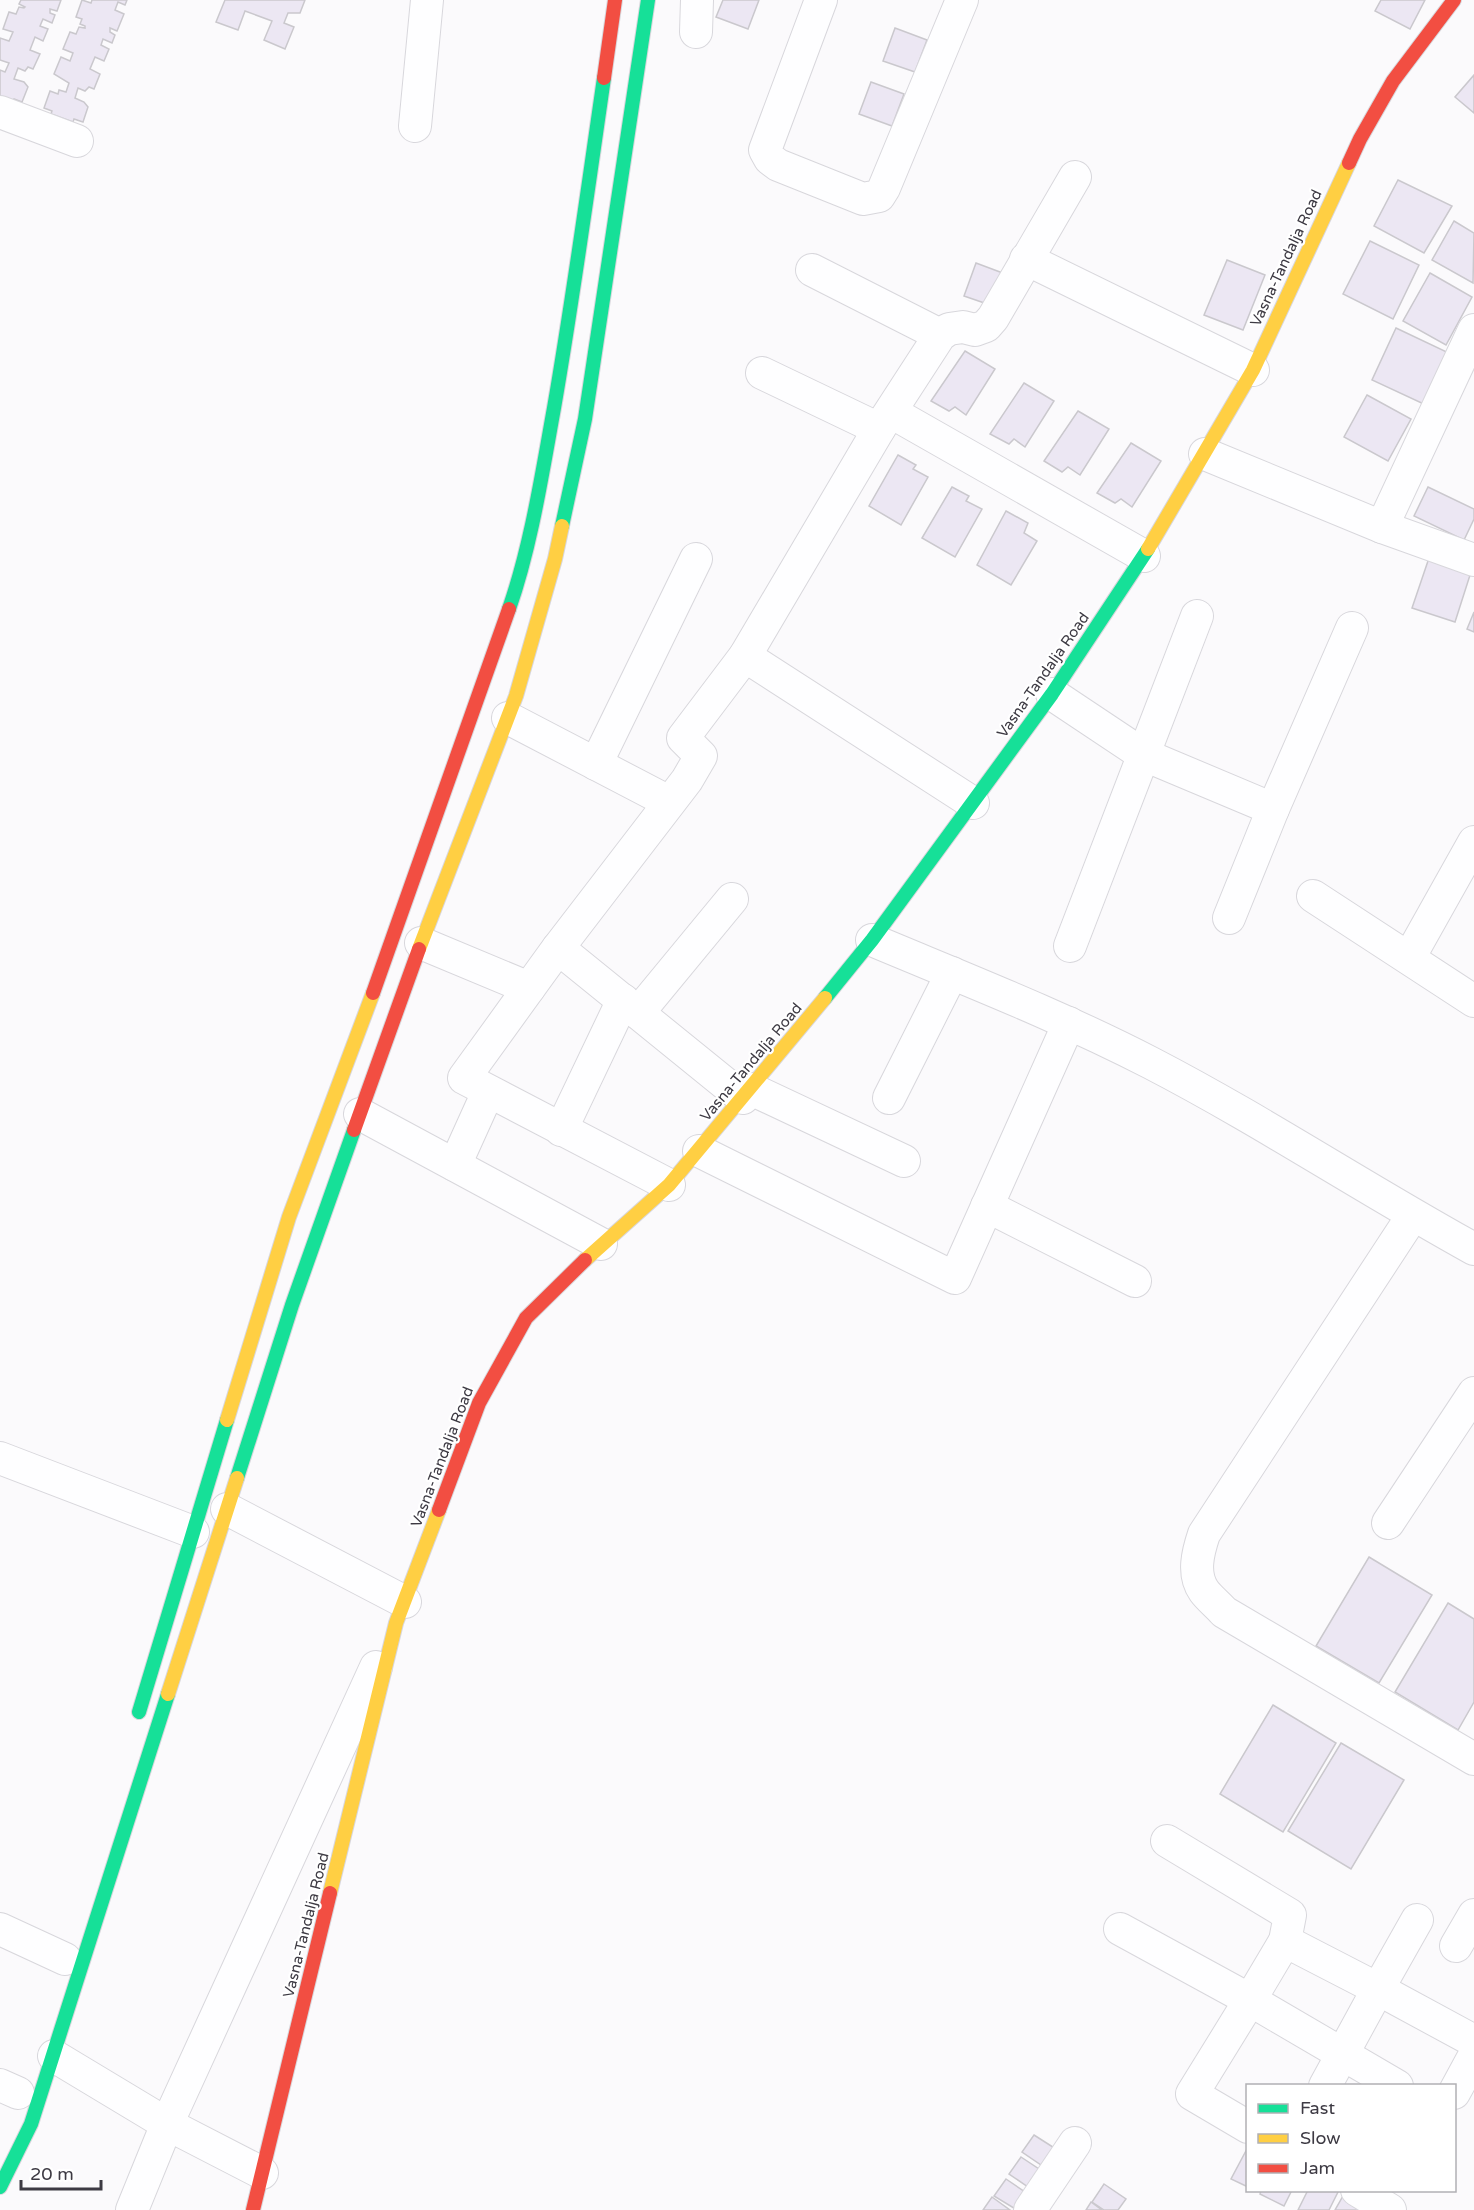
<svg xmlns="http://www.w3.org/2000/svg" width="1474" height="2210" font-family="'Varela Round',sans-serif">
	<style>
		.building { fill: #ece7f3; stroke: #cac8cd; stroke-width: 1.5 }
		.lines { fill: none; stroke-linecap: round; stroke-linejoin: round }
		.street-casing { stroke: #d8d7dc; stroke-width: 34 }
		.fast-casing { stroke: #d8d7dc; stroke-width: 16 }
		.slow-casing { stroke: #d8d7dc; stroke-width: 16 }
		.jam-casing { stroke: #d8d7dc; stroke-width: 16 }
		.street { stroke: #fefeff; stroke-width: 32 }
		.fast { stroke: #16e098; stroke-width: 14 }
		.slow { stroke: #ffcf43; stroke-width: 14 }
		.jam { stroke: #f24e42; stroke-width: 14 }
		.labels { text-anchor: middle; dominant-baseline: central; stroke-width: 4.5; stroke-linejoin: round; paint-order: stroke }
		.street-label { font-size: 15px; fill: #3d3a43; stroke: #fff }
	</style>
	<rect width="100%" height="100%" fill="#fbfafc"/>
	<g class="building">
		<polygon points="21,0 61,0 57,11 50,9 50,13 55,15 52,23 43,19 40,26 48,29 43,41 35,37 30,50 40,54 33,69 28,67 25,71 18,68 14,79 24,82 28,87 22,102 14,99 12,102 0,98 0,70 5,72 9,63 0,60 0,38 9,41 13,32 3,29 9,12 16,14 19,7 24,8 25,7 19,4"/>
		<polygon points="82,0 91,3 92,0 127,0 125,5 118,2 115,10 124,14 117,31 110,28 110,32 115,35 112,43 103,39 101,45 109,49 104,61 95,57 90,69 100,74 94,89 89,87 85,91 78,88 75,98 84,102 88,107 83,122 74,119 73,122 51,114 52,111 44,108 50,91 58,94 59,90 66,92 69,83 54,74 61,57 70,61 73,53 63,49 70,32 76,34 79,27 85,28 85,26 80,24 82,19 76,17"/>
		<polygon points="225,0 305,0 300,13 288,13 284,23 294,27 285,49 264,40 272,21 245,11 238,30 216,22"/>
		<polygon points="723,0 759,0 748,29 716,17"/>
		<polygon points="1381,0 1425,0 1410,29 1375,11"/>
		<polygon points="895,28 927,40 915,72 883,61"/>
		<polygon points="1474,75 1474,113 1455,97"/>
		<polygon points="871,82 904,94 892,126 859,114"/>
		<polygon points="1398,180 1452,206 1424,253 1374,226"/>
		<polygon points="1454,221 1474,233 1473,283 1432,260"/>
		<polygon points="1370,241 1419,265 1393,319 1343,294"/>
		<polygon points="1227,260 1265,275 1243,330 1204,315"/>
		<polygon points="976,263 1008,275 996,307 964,296"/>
		<polygon points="1430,273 1472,297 1446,345 1403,321"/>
		<polygon points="1396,328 1451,354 1428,406 1372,380"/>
		<polygon points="965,351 995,369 966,415 955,407 949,411 931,401"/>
		<polygon points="1024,383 1054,401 1025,447 1014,439 1009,444 990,434"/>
		<polygon points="1367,395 1411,419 1388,461 1344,437"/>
		<polygon points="1078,411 1109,429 1080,475 1068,467 1062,472 1044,461"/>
		<polygon points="1131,443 1161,461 1132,507 1121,499 1115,503 1097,493"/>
		<polygon points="898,455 916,465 913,469 928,477 901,525 869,506"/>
		<polygon points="952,487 969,496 966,501 982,509 955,557 922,538"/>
		<polygon points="1428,487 1474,509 1474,519 1464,540 1414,516"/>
		<polygon points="1006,511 1028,523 1024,533 1037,541 1011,585 977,565"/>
		<polygon points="1429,558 1471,572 1455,622 1412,608"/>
		<polygon points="1474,612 1474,632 1467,629"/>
		<polygon points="1369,1557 1432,1595 1379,1683 1316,1646"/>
		<polygon points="1448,1603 1474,1619 1474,1702 1458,1730 1395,1692"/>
		<polygon points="1273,1705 1336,1743 1283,1832 1220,1794"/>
		<polygon points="1341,1743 1404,1780 1351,1869 1288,1831"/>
		<polygon points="1034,2135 1056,2149 1044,2167 1022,2152"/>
		<polygon points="1248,2147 1248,2187 1231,2179"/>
		<polygon points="1021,2157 1042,2171 1031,2189 1009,2174"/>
		<polygon points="1006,2179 1028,2194 1017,2210 994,2196"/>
		<polygon points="1104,2184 1126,2199 1118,2210 1104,2210 1092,2202"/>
		<polygon points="1261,2190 1292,2190 1284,2206 1260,2194"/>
		<polygon points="1308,2190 1335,2190 1338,2192 1329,2210 1298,2210"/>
		<polygon points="1343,2196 1367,2208 1366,2210 1335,2210"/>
		<polygon points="992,2197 1010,2210 983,2210"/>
		<polygon points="1091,2202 1102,2210 1086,2210"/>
	</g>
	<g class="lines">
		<defs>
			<g id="street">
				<polyline points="821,0 765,150 770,159 778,165 863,199 879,196 884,188 962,0"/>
				<polyline points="696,32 697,0"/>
				<polyline points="0,112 77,141"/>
				<polyline points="415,126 427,0"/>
				<polyline points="1026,259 1253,370"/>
				<polyline points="812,270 940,335"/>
				<polyline points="762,373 879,429"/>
				<polyline points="891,412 1144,556"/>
				<polyline points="1205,454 1382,527 1474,560"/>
				<polyline points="1382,527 1474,330"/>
				<polyline points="745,656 973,803"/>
				<polyline points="1052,694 1142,754 1273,809 1229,918"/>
				<polyline points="508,718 669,802"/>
				<polyline points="596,764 696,559"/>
				<polyline points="1273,809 1352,628"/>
				<polyline points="1313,896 1474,1001"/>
				<path d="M872 940C965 979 1060 1016 1151 1063 1261 1120 1365 1189 1474 1249"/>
				<polyline points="421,943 529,988"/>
				<polyline points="1070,946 1197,616"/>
				<polyline points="558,948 464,1078 669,1185"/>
				<polyline points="1409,958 1474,842"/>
				<polyline points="638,1013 732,899"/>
				<polyline points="751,1089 904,1161"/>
				<polyline points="743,1098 558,948 687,780 701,756 683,738 745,656 879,429 940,335 949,329 963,327 975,330 986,326 993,318 1075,177"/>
				<polyline points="889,1098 952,973"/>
				<polyline points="360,1114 601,1244"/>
				<polyline points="561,1130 623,1000"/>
				<polyline points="699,1151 955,1278 1069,1023"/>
				<polyline points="455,1165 488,1092"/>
				<polyline points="987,1206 1135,1281"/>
				<path d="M1413 1215 1204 1534C1198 1552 1192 1574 1204 1591 1209 1598 1218 1605 1224 1612L1474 1759"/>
				<polyline points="0,1458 193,1532"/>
				<polyline points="227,1509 405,1602"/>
				<polyline points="1388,1523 1474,1393"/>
				<polyline points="1167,1841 1290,1915 1285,1941 1378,1989 1325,2086"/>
				<polyline points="1417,1920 1378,1989 1474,2041"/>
				<polyline points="0,1929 65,1959"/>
				<polyline points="1120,1929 1250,2000 1192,2094 1248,2127"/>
				<polyline points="1285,1941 1250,2000 1397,2086"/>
				<polyline points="1456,1946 1474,1915"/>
				<polyline points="54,2056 167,2124 262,2173"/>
				<polyline points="0,2085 18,2093"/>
				<polyline points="1454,2093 1474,2056"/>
				<polyline points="1357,2190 1390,2210"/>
				<polyline points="132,2210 167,2124 376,1667"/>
				<polyline points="1030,2210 1075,2143"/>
			</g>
			<g id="fast">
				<polyline points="562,526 585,419 648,0"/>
				<path d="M509 609C531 546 542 474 554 408 573 299 588 188 604 78"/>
				<polyline points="825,998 872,940 1052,694 1148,549"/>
				<polyline points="237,1478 292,1305 354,1130"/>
				<polyline points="139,1712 227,1420"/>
				<polyline points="0,2187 31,2124 168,1694"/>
			</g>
			<g id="slow">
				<polyline points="1148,549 1253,370 1349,163"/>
				<polyline points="419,949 516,696 555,559 562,526"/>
				<polyline points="585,1260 669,1185 825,998"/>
				<polyline points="227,1420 289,1217 373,993"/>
				<polyline points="168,1694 237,1478"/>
				<polyline points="330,1893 396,1623 439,1510"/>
			</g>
			<g id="jam">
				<polyline points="604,78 615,0"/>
				<polyline points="1349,163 1360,139 1393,81 1454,0"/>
				<polyline points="373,993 509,609"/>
				<polyline points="354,1130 419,949"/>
				<polyline points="439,1510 479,1403 526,1318 585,1260"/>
				<polyline points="253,2210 330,1893"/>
			</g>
		</defs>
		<use href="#street" class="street-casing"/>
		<use href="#fast" class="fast-casing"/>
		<use href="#slow" class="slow-casing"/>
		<use href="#jam" class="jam-casing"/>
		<use href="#street" class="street"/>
		<use href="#fast" class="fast"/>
		<use href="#slow" class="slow"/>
		<use href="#jam" class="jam"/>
	</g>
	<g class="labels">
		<g class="street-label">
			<text transform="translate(1286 258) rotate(-65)">Vasna-Tandalja Road</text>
			<text transform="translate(1043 675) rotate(-55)">Vasna-Tandalja Road</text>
			<text transform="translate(751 1062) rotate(-50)">Vasna-Tandalja Road</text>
			<text transform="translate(442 1457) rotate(-69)">Vasna-Tandalja Road</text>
			<text transform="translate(306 1925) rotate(-76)">Vasna-Tandalja Road</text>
		</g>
	</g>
	<rect x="1246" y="2084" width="210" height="108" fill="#ffffff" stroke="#b1b0b4" stroke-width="1.5"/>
	<rect x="1258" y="2104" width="30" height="9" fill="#16e098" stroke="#b1b0b4" stroke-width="1.5"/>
	<text x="1300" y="2114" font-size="18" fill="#3d3a43">Fast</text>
	<rect x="1258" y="2134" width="30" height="9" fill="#ffcf43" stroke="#b1b0b4" stroke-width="1.5"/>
	<text x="1300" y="2144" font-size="18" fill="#3d3a43">Slow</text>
	<rect x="1258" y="2164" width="30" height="9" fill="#f24e42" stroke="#b1b0b4" stroke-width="1.5"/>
	<text x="1300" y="2174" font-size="18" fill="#3d3a43">Jam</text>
	<path d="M21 2180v9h80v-9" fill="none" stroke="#3d3a43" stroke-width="3"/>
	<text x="30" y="2180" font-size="18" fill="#3d3a43" stroke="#ffffff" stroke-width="4.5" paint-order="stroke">20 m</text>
</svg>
